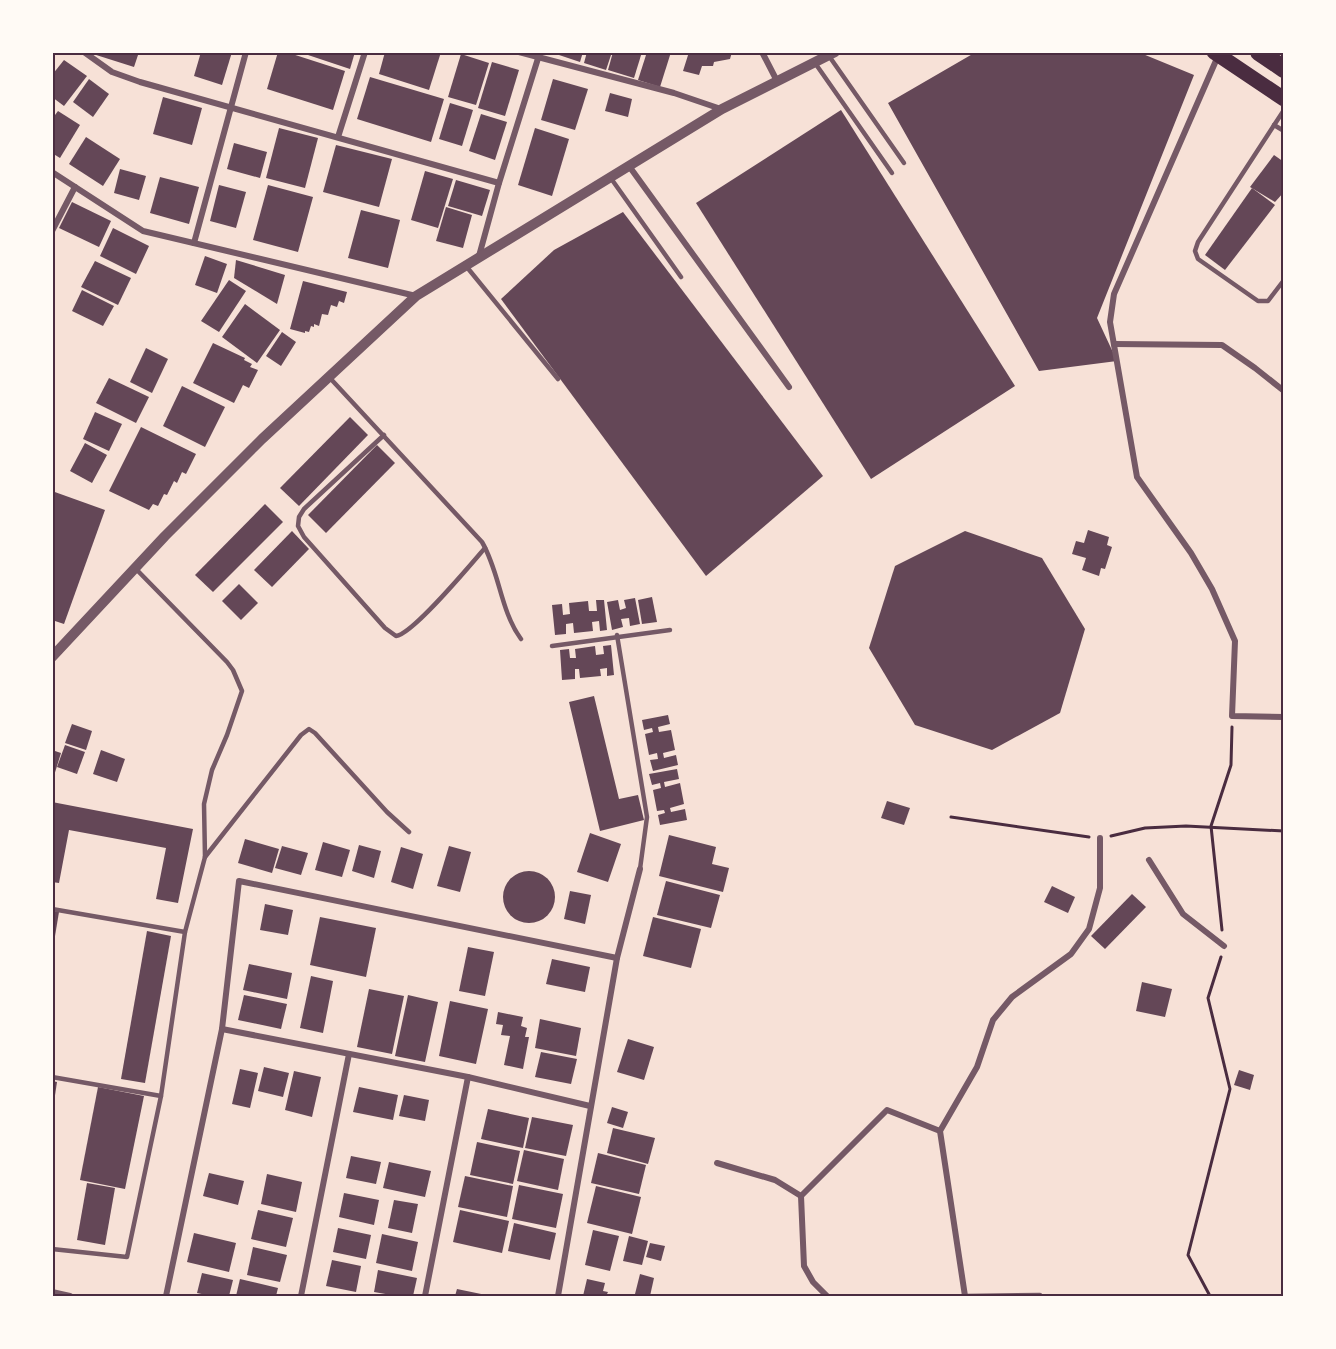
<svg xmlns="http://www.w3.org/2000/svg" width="1336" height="1349" font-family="Barlow,sans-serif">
	<rect width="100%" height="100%" fill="#f7e1d7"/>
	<g fill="#644757">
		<polygon points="93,52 139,52 134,67 93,54"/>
		<polygon points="201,52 232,52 222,85 194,76"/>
		<polygon points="278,52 286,52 345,71 333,110 267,89"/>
		<polygon points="299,52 355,52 350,69"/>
		<polygon points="385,52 441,52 429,90 379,74"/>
		<polygon points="550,52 583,52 580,62"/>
		<polygon points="587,52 612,52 606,70 584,63"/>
		<polygon points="613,52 642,52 634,78 608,70"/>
		<polygon points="647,52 671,52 660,87 638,80"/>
		<polygon points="689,52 732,52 730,59 714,62 713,66 702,66 699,75 683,71"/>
		<polygon points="976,52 1138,52 1194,75 1097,318 1117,361 1039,371 888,103"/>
		<polygon points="461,54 489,63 476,105 448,97"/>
		<polygon points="64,60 87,76 64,106 52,97 52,75"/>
		<polygon points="492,62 519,70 505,116 478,108"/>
		<polygon points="370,77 444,99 431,142 357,119"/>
		<polygon points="89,79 109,94 93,117 73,102"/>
		<polygon points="553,79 588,89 575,130 541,120"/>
		<polygon points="610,93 632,99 628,117 605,111"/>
		<polygon points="163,97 202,108 192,145 153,134"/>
		<polygon points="450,103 473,110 462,146 439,139"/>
		<polygon points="841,110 1015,386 871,479 696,203"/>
		<polygon points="58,111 80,125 60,158 52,153 52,119"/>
		<polygon points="481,114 507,122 495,160 469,151"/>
		<polygon points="279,128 318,138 305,188 266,178"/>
		<polygon points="535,128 569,139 552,196 518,185"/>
		<polygon points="86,137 120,159 103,186 69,164"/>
		<polygon points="234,143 267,152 260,178 227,169"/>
		<polygon points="336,145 392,159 379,207 323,192"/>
		<polygon points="1274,155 1284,162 1284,192 1275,202 1250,187"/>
		<polygon points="120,169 146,176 139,200 114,193"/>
		<polygon points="425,171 453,179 438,228 411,220"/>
		<polygon points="160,177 199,187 189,224 150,213"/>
		<polygon points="456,180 490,190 482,216 448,206"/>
		<polygon points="219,185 246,192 236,228 210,221"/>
		<polygon points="268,185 313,197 298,252 253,240"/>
		<polygon points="1252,188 1275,205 1225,270 1205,255"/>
		<polygon points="72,202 111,221 99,247 59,228"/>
		<polygon points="446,207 472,215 463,248 436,241"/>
		<polygon points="361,210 400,220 388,268 348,258"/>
		<polygon points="623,212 823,476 706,576 501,299 554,250"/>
		<polygon points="113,228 149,246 136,274 100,256"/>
		<polygon points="205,256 227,264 217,293 195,285"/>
		<polygon points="236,260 285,275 277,304 234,278"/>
		<polygon points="95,261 131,278 118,305 81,287"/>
		<polygon points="229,280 246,291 219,332 201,321"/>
		<polygon points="303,281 347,292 344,303 339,301 337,307 331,305 328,315 322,314 319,326 314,324 314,327 311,326 309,332 305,331 305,333 290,329"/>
		<polygon points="82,290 114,306 103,326 72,311"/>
		<polygon points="245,304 280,330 257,363 222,337"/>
		<polygon points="282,332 296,342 281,366 266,356"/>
		<polygon points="213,343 245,358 244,360 252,364 250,367 258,370 249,388 243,385 234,403 193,383"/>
		<polygon points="146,348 168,359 152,393 130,382"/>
		<polygon points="109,378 149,397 136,423 96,403"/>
		<polygon points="182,386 225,407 205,447 163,426"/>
		<polygon points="95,412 122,424 109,451 83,439"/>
		<polygon points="350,417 368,435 299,506 280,488"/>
		<polygon points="141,427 196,454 186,474 182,472 177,483 174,481 167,495 164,494 158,506 153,504 149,510 109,491"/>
		<polygon points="85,443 107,455 92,483 70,471"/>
		<polygon points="377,445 395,463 326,533 308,515"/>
		<polygon points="52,491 105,510 64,624 52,620"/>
		<polygon points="265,504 283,522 213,592 195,575"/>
		<polygon points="1088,530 1109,537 1107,545 1112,547 1105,569 1101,568 1099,576 1082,570 1086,558 1072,554 1076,541 1084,543"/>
		<polygon points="292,531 309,549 272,587 254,570"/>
		<polygon points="965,531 1042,558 1085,629 1060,713 992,750 915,725 869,648 895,566"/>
		<polygon points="239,584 258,603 241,620 222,601"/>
		<polygon points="652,597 657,622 642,624 638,600"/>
		<polygon points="635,598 640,624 630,626 629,618 621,619 623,627 612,630 607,602 618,600 620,610 626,608 624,600"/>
		<polygon points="596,600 604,600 607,630 600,631 599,621 592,622 593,631 574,633 573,623 566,624 566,634 555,635 552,605 562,604 563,615 570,614 569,603 588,601 589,611 597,611"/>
		<polygon points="611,645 614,675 607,676 607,668 600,669 601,676 580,678 579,669 575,669 575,679 562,680 560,650 569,649 570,658 576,658 575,649 595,646 596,655 604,654 603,646"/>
		<polygon points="594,696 619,799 638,795 644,820 600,831 569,702"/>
		<polygon points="668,715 670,724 658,727 659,732 671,730 675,750 663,753 664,758 676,755 678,765 653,771 650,760 658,759 657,753 649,755 645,734 653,732 652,728 644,730 642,720"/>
		<polygon points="72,724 92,731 86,750 65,743"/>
		<polygon points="65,745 85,752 77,774 57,767"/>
		<polygon points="52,750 61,753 53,779 52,778"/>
		<polygon points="101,750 125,759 117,782 93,774"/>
		<polygon points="677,769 679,779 664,782 665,787 680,783 684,804 670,808 671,812 685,809 687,820 660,825 658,815 665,813 664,810 657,811 653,790 661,788 660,783 652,785 649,774"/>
		<polygon points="887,801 910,808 904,825 881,818"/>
		<polygon points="52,802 193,829 178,903 156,899 166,848 69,830 59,883 52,882"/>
		<polygon points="590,833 621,844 608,882 577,872"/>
		<polygon points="669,835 716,847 712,864 729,868 723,892 659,876"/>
		<polygon points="245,839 279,849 272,873 238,863"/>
		<polygon points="323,842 350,850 342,877 315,870"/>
		<polygon points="359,845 381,851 374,878 352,871"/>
		<polygon points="282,846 308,853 301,875 275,868"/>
		<polygon points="449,846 471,852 460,892 437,886"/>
		<polygon points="401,847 423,854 413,889 391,882"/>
		<circle cx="529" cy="897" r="26"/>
		<polygon points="666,881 720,895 711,928 657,915"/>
		<polygon points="1052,886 1075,897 1068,913 1044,902"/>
		<polygon points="570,891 591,895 585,924 564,919"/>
		<polygon points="1132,894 1146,907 1105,949 1091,936"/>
		<polygon points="265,904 293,910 288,935 260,930"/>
		<polygon points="52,911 59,912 54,942 52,942"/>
		<polygon points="320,917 376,928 366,977 310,965"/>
		<polygon points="653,917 701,929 691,968 643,956"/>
		<polygon points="147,931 171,936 145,1083 121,1079"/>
		<polygon points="468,947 494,952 485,996 459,991"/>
		<polygon points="552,959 590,967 585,992 546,984"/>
		<polygon points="249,964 292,973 287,999 243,990"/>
		<polygon points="311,976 333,981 323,1033 300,1028"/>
		<polygon points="1142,982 1172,989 1165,1017 1136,1011"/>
		<polygon points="369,989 404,996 392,1054 357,1047"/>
		<polygon points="244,995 287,1004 281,1029 238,1020"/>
		<polygon points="408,995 438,1002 425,1062 395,1056"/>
		<polygon points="450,1001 488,1009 476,1064 439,1056"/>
		<polygon points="498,1012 523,1017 521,1026 527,1028 525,1037 529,1037 523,1069 504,1065 510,1036 501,1035 503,1025 496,1024"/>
		<polygon points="540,1019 581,1028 576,1056 535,1048"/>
		<polygon points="628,1039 654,1047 644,1080 617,1072"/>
		<polygon points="541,1052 577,1059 571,1084 535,1077"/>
		<polygon points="264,1067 289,1073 283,1097 258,1091"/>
		<polygon points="240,1069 258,1073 250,1108 232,1104"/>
		<polygon points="1239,1070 1254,1075 1250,1090 1234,1085"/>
		<polygon points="294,1071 321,1077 312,1117 285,1110"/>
		<polygon points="52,1081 57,1082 54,1102 52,1102"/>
		<polygon points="98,1087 144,1096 125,1189 80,1180"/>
		<polygon points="359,1087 398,1095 393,1120 353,1112"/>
		<polygon points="404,1095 429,1100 425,1121 399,1116"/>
		<polygon points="612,1107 628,1112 623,1128 607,1123"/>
		<polygon points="488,1109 529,1118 523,1148 481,1139"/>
		<polygon points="532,1117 573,1125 566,1156 525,1148"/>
		<polygon points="613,1128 655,1138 648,1164 607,1153"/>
		<polygon points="477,1142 520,1151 513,1184 470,1175"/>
		<polygon points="524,1150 564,1159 558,1190 517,1181"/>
		<polygon points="598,1153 646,1165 639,1194 591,1183"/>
		<polygon points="351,1156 381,1162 376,1184 346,1178"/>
		<polygon points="389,1162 431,1171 425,1197 383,1188"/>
		<polygon points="209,1173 244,1181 238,1205 203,1196"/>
		<polygon points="267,1174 302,1182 296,1212 261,1204"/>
		<polygon points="465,1176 513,1186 507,1217 458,1207"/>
		<polygon points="87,1183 115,1188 105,1245 77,1240"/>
		<polygon points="519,1185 563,1194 556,1228 512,1219"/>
		<polygon points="596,1186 641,1197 632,1234 587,1223"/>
		<polygon points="344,1193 379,1200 374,1225 339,1217"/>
		<polygon points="394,1200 418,1204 412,1233 388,1228"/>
		<polygon points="258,1210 293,1218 286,1247 251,1239"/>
		<polygon points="460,1210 509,1221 502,1253 453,1242"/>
		<polygon points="514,1223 556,1233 550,1260 508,1251"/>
		<polygon points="338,1228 371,1235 366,1259 333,1252"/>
		<polygon points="593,1230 619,1236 610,1271 585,1265"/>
		<polygon points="194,1233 236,1243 229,1272 187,1262"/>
		<polygon points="382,1234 418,1242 412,1271 376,1263"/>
		<polygon points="629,1236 648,1241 642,1265 623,1261"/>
		<polygon points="650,1243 665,1246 661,1261 646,1257"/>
		<polygon points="253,1247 287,1255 280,1282 247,1275"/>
		<polygon points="332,1260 361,1266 356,1292 326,1286"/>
		<polygon points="378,1270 417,1278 413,1296 397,1296 374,1292"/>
		<polygon points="202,1273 233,1280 229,1296 211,1296 197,1293"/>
		<polygon points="640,1274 654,1278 650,1296 635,1294"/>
		<polygon points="240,1279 278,1288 276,1296 236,1296"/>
		<polygon points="587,1279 605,1283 603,1291 608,1292 606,1296 583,1296"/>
		<polygon points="457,1289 486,1295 486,1296 455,1296"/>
	</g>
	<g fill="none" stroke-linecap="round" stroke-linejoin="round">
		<g stroke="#4a2c40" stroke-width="3">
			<polyline points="951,817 1089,837"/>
			<polyline points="1111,836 1145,828 1186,826 1284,831"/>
			<polyline points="1222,930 1211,826 1231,765 1232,727"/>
			<polyline points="1210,1296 1188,1255 1230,1089 1208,998 1221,957"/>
		</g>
		<g stroke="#755966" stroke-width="4.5">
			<polyline points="829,56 904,163"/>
			<polyline points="815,63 892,173"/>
			<polyline points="1284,110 1198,242 1195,251 1198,259 1258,301 1268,301 1284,280"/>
			<polyline points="1274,125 1284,131"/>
			<polyline points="610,177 681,277"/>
			<polyline points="466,266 558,379"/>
			<path d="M329 377 482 542C500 573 500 610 521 639"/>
			<path d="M384 435 304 509 299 517 298 526 304 537 385 628 396 636C413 634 471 564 485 548"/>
			<polyline points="617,635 647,817 640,869"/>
			<polyline points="552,646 670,630"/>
			<polyline points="205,857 301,735 309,729 315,733 387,812 409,832"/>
			<polyline points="52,909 185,932"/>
			<polyline points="52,1077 161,1096"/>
			<polyline points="52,1249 127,1257 161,1096 185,932 205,857 204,804 212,770 227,735 242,691 233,670 227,662 135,568"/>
			<polyline points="966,1296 1040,1295"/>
		</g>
		<g stroke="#755966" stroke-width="6">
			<polyline points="84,52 112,72 140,82 499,183"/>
			<polyline points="519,52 674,93 721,109"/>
			<polyline points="762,52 777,81"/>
			<polyline points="1218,56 1114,294 1110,322 1137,477 1191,553 1212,589 1235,641 1232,716 1284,717"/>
			<polyline points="338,137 365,52"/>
			<polyline points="629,166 789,387"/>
			<polyline points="52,172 143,231 416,296"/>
			<polyline points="52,231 75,187"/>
			<polyline points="194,243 246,52"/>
			<polyline points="479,256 499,183 540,52"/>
			<polyline points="1114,344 1222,345 1255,368 1284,391"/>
			<polyline points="1149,860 1183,914 1224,946"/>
			<polyline points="222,1029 468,1077 590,1106"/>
			<polyline points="717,1163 775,1180 801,1196 804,1266 813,1282 827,1296"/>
			<polyline points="801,1196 887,1110 940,1131"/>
			<polyline points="52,1292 70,1296"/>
			<polyline points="166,1296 222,1029 239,881 617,958"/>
			<polyline points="301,1296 349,1054"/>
			<polyline points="425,1296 468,1077"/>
			<polyline points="558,1296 617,958 640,869"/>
			<polyline points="965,1296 940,1131 977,1067 993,1020 1012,997 1071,954 1089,929 1100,888 1100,838"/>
		</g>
		<polyline stroke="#755966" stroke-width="10" points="52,657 165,536 262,439 416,296 722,109 835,52"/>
		<polyline stroke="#4a2c40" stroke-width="15" points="1214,52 1284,99"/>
		<polyline stroke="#4a2c40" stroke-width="18" points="1259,52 1284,69"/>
	</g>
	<rect width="1336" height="1349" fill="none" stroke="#fffaf5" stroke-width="108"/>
	<rect x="54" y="54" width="1228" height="1241" fill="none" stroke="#4a2c40" stroke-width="2"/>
</svg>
